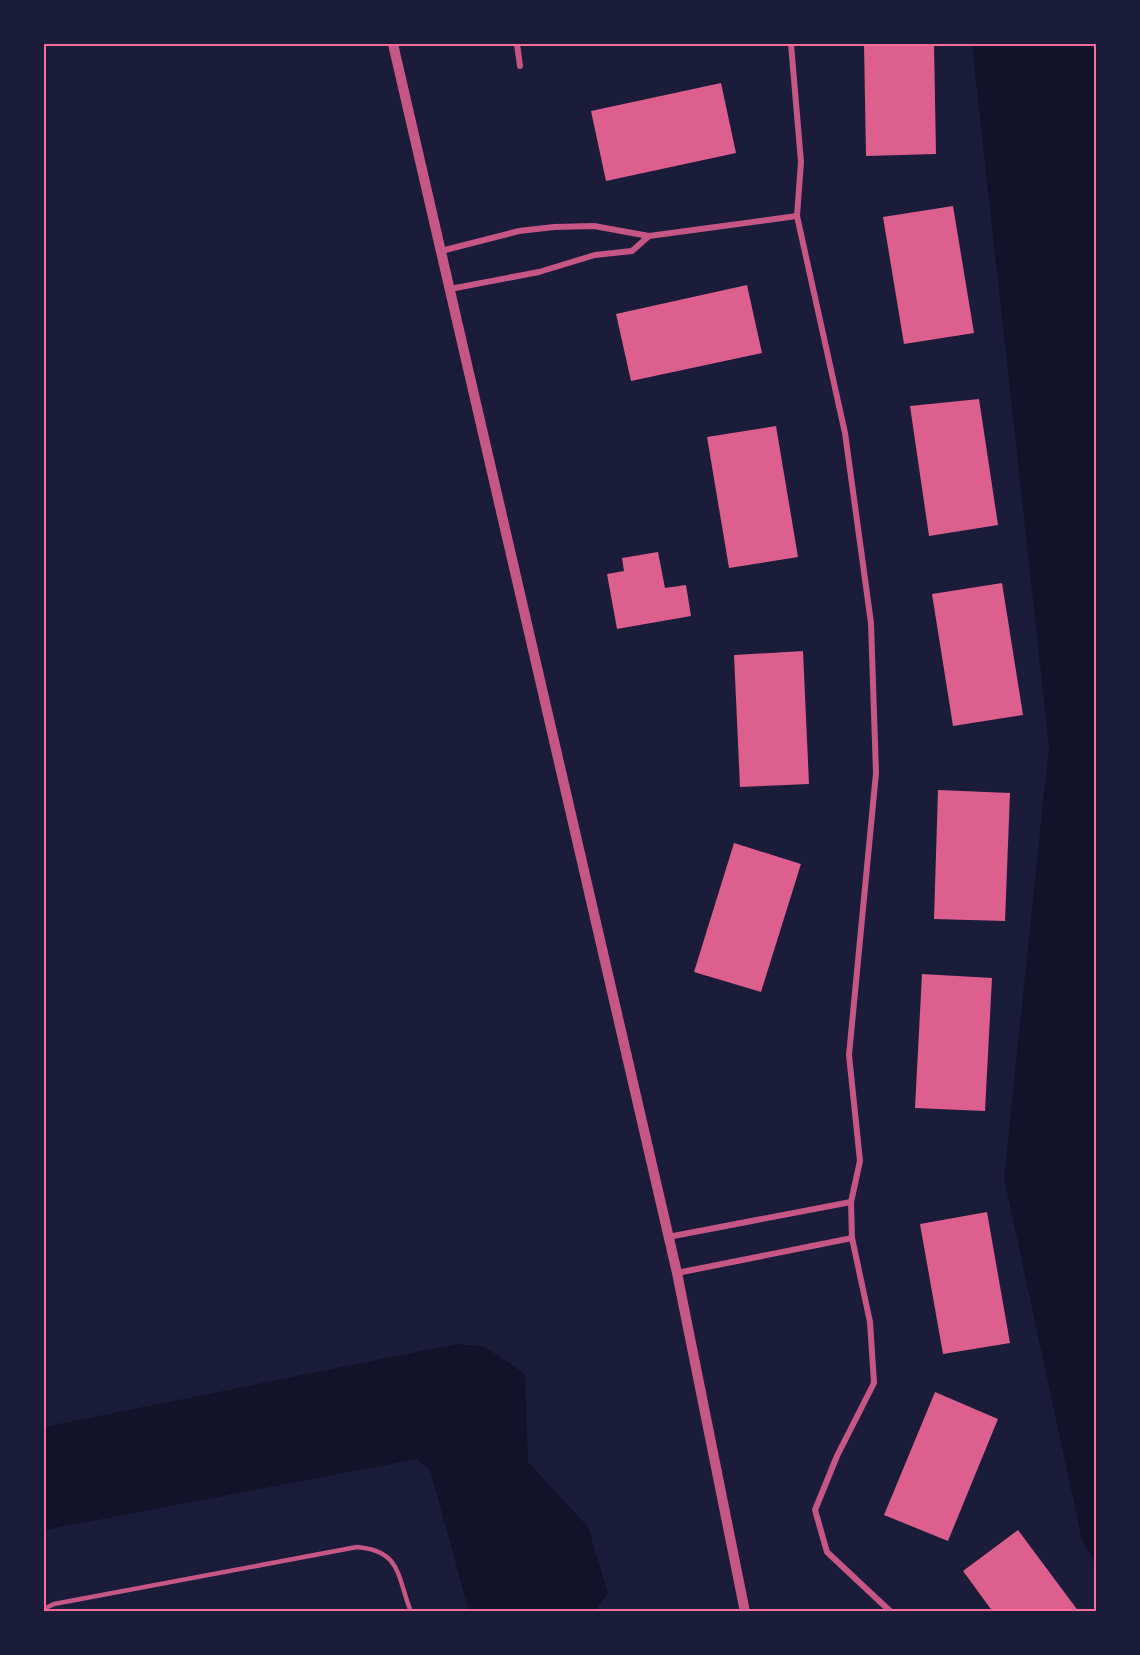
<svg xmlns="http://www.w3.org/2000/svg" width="1140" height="1655" font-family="Commissioner,sans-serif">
	<rect width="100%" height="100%" fill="#1b1b3a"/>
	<g fill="#12122b">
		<polygon points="972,44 1096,44 1096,1564 1082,1540 1004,1178 1049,746"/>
		<polygon points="457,1344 485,1347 525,1374 528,1462 588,1527 608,1593 595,1611 469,1611 430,1470 417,1459 44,1530 44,1427"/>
	</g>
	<g fill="#dd5f8e">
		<polygon points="864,44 934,44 936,154 866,156"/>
		<polygon points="721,83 736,153 606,181 591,111"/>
		<polygon points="953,206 974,333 904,344 883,217"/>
		<polygon points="747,285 762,353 631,381 616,314"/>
		<polygon points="979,399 998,525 929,536 910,406"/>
		<polygon points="776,426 798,557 729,568 707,437"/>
		<polygon points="658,552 665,588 686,585 691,616 617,629 607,574 624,571 622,558"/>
		<polygon points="1002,583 1023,715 953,726 932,594"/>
		<polygon points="803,651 809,784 740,787 734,655"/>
		<polygon points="938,790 1010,793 1005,921 934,919"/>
		<polygon points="734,843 801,864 761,992 694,972"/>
		<polygon points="922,974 992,978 985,1111 915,1108"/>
		<polygon points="987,1212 1010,1343 943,1354 920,1224"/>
		<polygon points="935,1392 998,1419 948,1541 884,1515"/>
		<polygon points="1018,1530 1079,1612 993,1612 963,1571"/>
	</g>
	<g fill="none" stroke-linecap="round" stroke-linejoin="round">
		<path stroke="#c65784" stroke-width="4.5" d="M44 1609 54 1604 357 1547C402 1551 397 1577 411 1612"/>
		<g stroke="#c65784" stroke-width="6">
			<polyline points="517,44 520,66"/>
			<polyline points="791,44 801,162 797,216 845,433 871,623 876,773 849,1055 860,1161 851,1202 852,1238 870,1322 874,1383 837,1456 815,1510 827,1552 891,1612"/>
			<polyline points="441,251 519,231 554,227 594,226 649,236 797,216"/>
			<polyline points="450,289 539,272 595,255 632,251 649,236"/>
			<polyline points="668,1237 851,1202"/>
			<polyline points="677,1273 852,1238"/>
		</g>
		<polyline stroke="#c65784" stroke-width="10" points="393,44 677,1273 745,1612"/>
	</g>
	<rect width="1140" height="1655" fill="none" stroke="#1b1b3a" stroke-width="90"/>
	<rect x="45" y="45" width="1050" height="1565" fill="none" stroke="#ff6b9d" stroke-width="2"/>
</svg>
